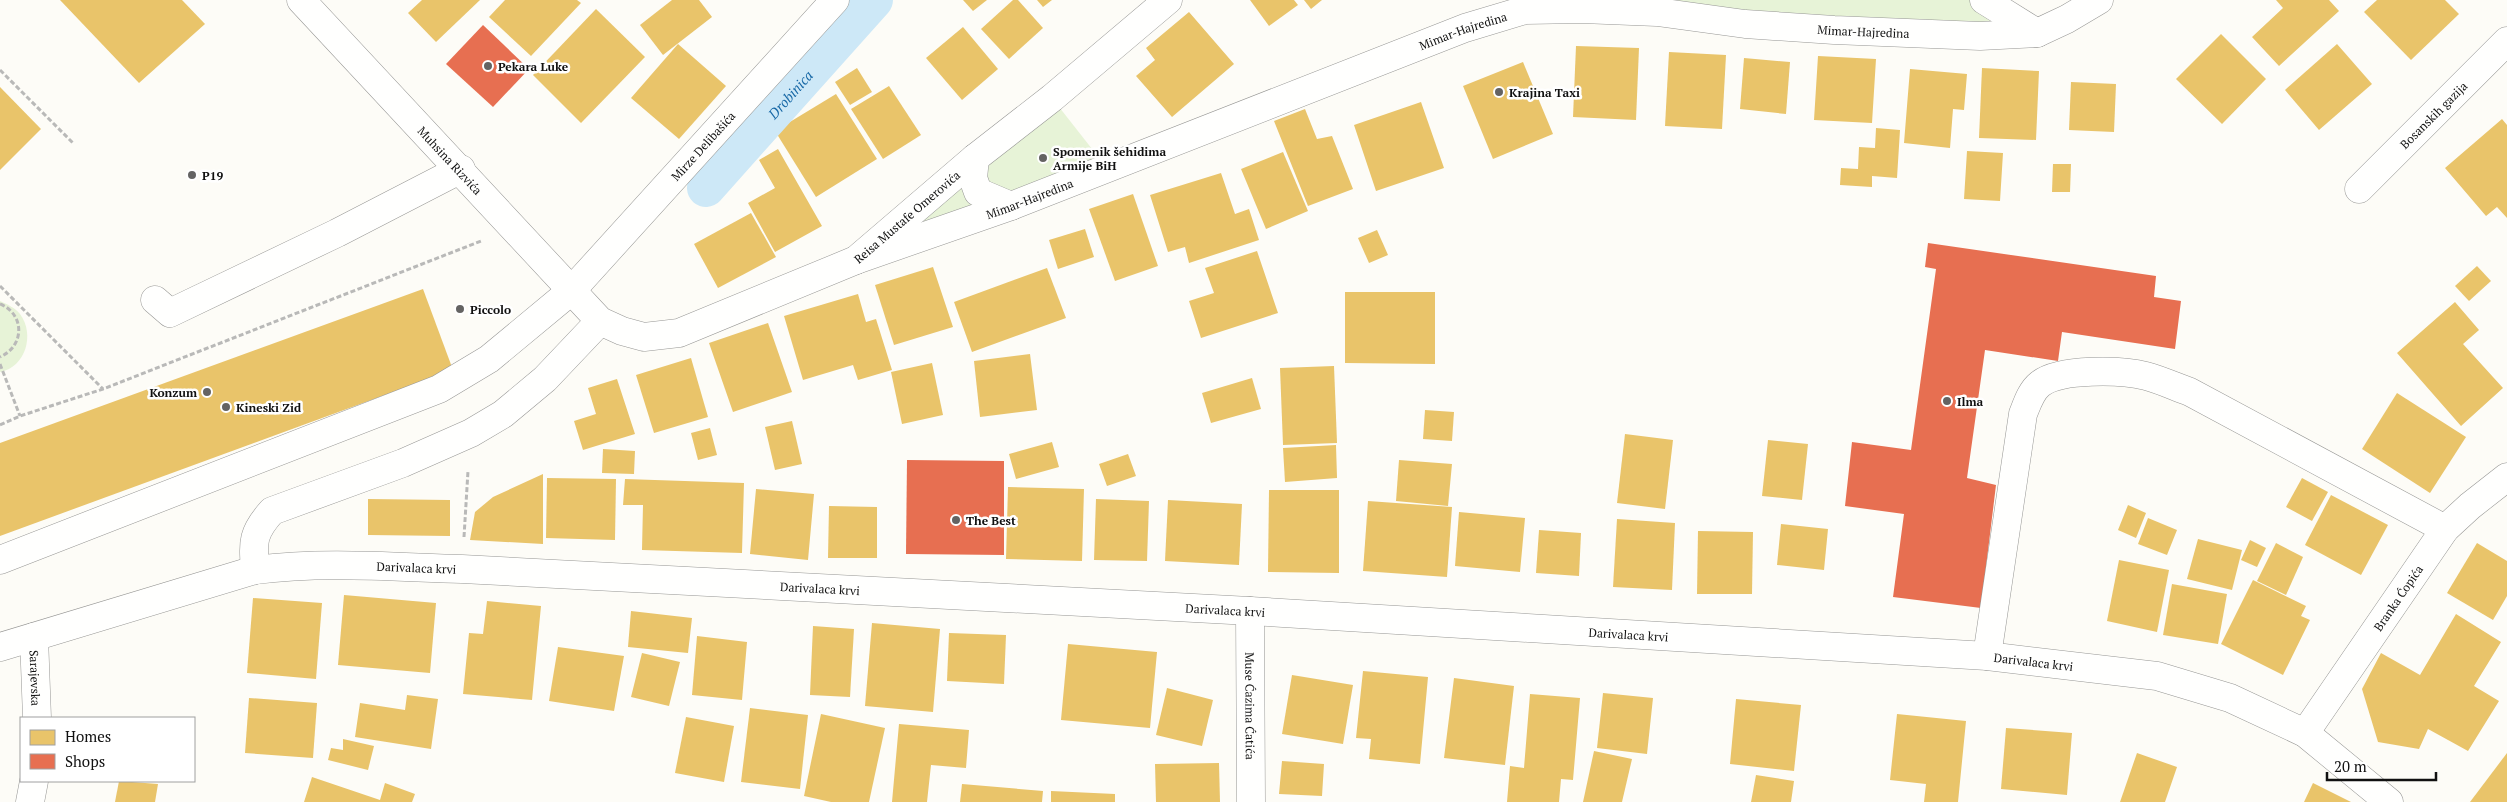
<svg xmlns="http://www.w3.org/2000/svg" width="2507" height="802" font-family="'PT Serif',serif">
	<rect width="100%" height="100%" fill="#fdfcf7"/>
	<g fill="#e7f3d7">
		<polygon points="1674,0 1984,0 2037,33 1657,12"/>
		<polygon points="1052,98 1107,168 856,260"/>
		<path d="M0 301C7 304 15 308 20 314 35 334 26 367 0 372Z"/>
	</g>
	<g fill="#e9c46a">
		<polygon points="60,0 182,0 205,24 139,83"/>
		<polygon points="422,0 480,0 436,42 408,13"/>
		<polygon points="505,0 577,0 581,3 531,56 489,17"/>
		<polygon points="672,0 699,0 712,17 663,55 640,25"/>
		<polygon points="963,0 987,0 973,11"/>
		<polygon points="1013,0 1018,0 1043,28 1009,59 981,29"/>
		<polygon points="1037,0 1052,0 1043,7"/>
		<polygon points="1250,0 1294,0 1298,5 1269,26"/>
		<polygon points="1304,0 1322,0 1311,9"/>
		<polygon points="2276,0 2329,0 2339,11 2279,66 2252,37 2283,8"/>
		<polygon points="2377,0 2445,0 2459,14 2411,60 2364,12"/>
		<polygon points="596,9 645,57 581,123 533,75"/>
		<polygon points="1189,12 1234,64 1172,117 1136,76 1155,60 1146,48"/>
		<polygon points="963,27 998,69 962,100 926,58"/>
		<polygon points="2221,34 2266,79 2222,124 2176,79"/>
		<polygon points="678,44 726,86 679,139 631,98"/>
		<polygon points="2337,44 2372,84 2319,130 2285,90"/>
		<polygon points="1576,46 1639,48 1636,120 1573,117"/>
		<polygon points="1669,52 1726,55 1722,129 1665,126"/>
		<polygon points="1818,56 1876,59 1872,123 1814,120"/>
		<polygon points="1744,58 1790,62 1786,114 1740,109"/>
		<polygon points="1523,62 1553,134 1493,159 1463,86"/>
		<polygon points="857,68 872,92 850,105 835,82"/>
		<polygon points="1982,68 2039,71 2036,140 1979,138"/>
		<polygon points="1910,69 1967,74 1964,110 1953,109 1950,148 1904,143"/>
		<polygon points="2071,82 2116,84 2114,132 2069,130"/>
		<polygon points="889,86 921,135 883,159 851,109"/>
		<polygon points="0,87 41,129 0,170"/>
		<polygon points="836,94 877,159 816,197 775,131"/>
		<polygon points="1421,102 1444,168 1376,191 1354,125"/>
		<polygon points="1305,109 1317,139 1332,136 1353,189 1308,206 1274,121"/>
		<polygon points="2502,119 2507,125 2507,218 2497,207 2486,216 2445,168"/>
		<polygon points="1876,128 1900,130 1897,178 1872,176 1872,187 1840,185 1841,168 1858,169 1859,147 1875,148"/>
		<polygon points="778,149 822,226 775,252 748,203 775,188 759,160"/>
		<polygon points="1967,151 2003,153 2000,201 1964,199"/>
		<polygon points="1283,152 1308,211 1266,229 1241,169"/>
		<polygon points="2053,164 2071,164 2070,192 2052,192"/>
		<polygon points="1221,173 1235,214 1249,209 1259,240 1189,263 1185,247 1168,252 1150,195"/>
		<polygon points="1133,194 1158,266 1115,281 1089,209"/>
		<polygon points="751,213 776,257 718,288 694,244"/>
		<polygon points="1085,229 1094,257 1058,269 1049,240"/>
		<polygon points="1377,230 1388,255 1369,263 1358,238"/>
		<polygon points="1257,251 1278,313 1201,338 1189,301 1214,293 1205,268"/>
		<polygon points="2477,266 2491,281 2469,301 2455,286"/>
		<polygon points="933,267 953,327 894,345 875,285"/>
		<polygon points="1047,268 1066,318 972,352 954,302"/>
		<polygon points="423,289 453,370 0,536 0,443"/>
		<polygon points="1345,292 1435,292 1435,364 1345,363"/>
		<polygon points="858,294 866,322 876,319 892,370 858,380 853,365 803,380 784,316"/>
		<polygon points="2455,302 2479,330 2463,344 2503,388 2461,426 2397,353"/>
		<polygon points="768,323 792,392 733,412 709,343"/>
		<polygon points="1030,354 1037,410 980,417 974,361"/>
		<polygon points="691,358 708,417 654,433 636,375"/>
		<polygon points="932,363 943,415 902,424 891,372"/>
		<polygon points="1334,366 1337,443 1283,445 1280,368"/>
		<polygon points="1252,378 1261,409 1211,423 1202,393"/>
		<polygon points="617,379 635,434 583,450 574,421 596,414 588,388"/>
		<polygon points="2397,393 2466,437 2430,493 2362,449"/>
		<polygon points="1425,410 1454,412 1452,441 1423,439"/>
		<polygon points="792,421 802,464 775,470 765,427"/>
		<polygon points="710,428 717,455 698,460 691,433"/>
		<polygon points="1625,434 1673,440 1665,509 1617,503"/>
		<polygon points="1768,440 1808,444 1802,500 1762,496"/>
		<polygon points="1052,442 1059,467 1016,479 1009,454"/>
		<polygon points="1336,445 1337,478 1285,482 1283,448"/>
		<polygon points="603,449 635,451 634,474 602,473"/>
		<polygon points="1128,454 1136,476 1107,486 1099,464"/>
		<polygon points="1399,460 1452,464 1448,506 1396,501"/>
		<polygon points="543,474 543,544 470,540 475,512 493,497"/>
		<polygon points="547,478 616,479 615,540 546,538"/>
		<polygon points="2302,478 2328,492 2312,521 2286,507"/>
		<polygon points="625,479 744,483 742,553 642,550 643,505 623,505"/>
		<polygon points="1008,487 1084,489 1082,561 1006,559"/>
		<polygon points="756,489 814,494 808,560 750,554"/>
		<polygon points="1269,490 1339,490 1339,573 1268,572"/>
		<polygon points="2331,495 2388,525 2361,575 2305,545"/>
		<polygon points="368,499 450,500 450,536 368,535"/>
		<polygon points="1096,499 1149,501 1147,561 1094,560"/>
		<polygon points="1168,500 1242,504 1239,565 1165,561"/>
		<polygon points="1368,501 1452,507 1447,577 1363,571"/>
		<polygon points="2128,505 2146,513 2136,538 2118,530"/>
		<polygon points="829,506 877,507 877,558 828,558"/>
		<polygon points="1459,512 1525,518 1520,572 1455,566"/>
		<polygon points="2148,518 2177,530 2167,555 2138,544"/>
		<polygon points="1617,519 1675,523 1672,590 1613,587"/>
		<polygon points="1781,524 1828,529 1824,570 1777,565"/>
		<polygon points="1539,530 1581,533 1579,576 1536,573"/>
		<polygon points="1698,531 1753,532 1752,594 1697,594"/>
		<polygon points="2198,539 2242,550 2232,590 2187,579"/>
		<polygon points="2250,540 2266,548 2257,567 2241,560"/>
		<polygon points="2276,543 2303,557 2286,595 2257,581"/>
		<polygon points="2477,543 2507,561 2507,596 2493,620 2447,593"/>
		<polygon points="2119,560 2169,570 2157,632 2107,621"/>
		<polygon points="2253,580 2306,606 2301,616 2310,620 2283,675 2221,644"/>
		<polygon points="2172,584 2227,594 2218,644 2163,635"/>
		<polygon points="344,595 436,603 430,673 338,665"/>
		<polygon points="253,598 322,603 316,679 247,673"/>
		<polygon points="487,601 541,606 532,700 463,694 469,633 483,634"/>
		<polygon points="631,611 692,618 688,653 628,647"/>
		<polygon points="2456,614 2501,642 2474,686 2499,701 2468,751 2428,729 2419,749 2378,742 2362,689 2381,653 2420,675"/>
		<polygon points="872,623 940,629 933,712 865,706"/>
		<polygon points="813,626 854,629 850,697 810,695"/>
		<polygon points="949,633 1006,635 1004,684 947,681"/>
		<polygon points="697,636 747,642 742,700 692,695"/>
		<polygon points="1068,644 1157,652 1150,728 1061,720"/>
		<polygon points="558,647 624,656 614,711 549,701"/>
		<polygon points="642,653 680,662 669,706 631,697"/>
		<polygon points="1363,671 1428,677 1420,764 1369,759 1371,739 1356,738"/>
		<polygon points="1292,675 1353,685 1343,744 1282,734"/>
		<polygon points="1454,678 1514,686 1505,765 1444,758"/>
		<polygon points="1167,688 1213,700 1202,746 1156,735"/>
		<polygon points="1603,693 1653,698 1647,754 1597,748"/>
		<polygon points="1530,694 1580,698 1573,780 1561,779 1559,802 1507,802 1510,766 1524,768"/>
		<polygon points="407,695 438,699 431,749 355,737 360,703 405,710"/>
		<polygon points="249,698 317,703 313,758 245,753"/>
		<polygon points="1736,699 1801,705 1794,771 1730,764"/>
		<polygon points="750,708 808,715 800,789 741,782"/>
		<polygon points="821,714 885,728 869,802 831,802 804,796"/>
		<polygon points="1897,714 1966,721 1958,802 1924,802 1926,784 1890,780"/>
		<polygon points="686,717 734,726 724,782 675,773"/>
		<polygon points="899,724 969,730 966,768 931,765 927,802 892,802"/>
		<polygon points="2006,728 2072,733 2067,795 2001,789"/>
		<polygon points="343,739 374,746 368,770 328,760 331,748 343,750"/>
		<polygon points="1594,751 1632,759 1622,802 1583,802"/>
		<polygon points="2137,753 2177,767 2165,802 2120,802"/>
		<polygon points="2507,753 2507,802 2470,802"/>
		<polygon points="1282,761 1324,764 1322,796 1279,794"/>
		<polygon points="1219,763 1220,802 1156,802 1155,764"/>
		<polygon points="1756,775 1794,781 1791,802 1751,802"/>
		<polygon points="312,777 380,800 385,783 415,794 412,802 304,802"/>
		<polygon points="119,781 158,784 155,802 115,802"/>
		<polygon points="2313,783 2351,802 2304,802"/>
		<polygon points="962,784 1043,791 1042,802 960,802"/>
		<polygon points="1051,791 1115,794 1115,802 1051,802"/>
	</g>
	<g fill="#e76f51">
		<polygon points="483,25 529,69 493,107 446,64"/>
		<polygon points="1928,243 2156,276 2154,297 2181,301 2175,349 2062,332 2058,361 1985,350 1967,478 1996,485 1981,608 1893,597 1904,514 1845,506 1852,442 1911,450 1936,269 1925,267"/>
		<polygon points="907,460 1004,461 1004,555 906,554"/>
	</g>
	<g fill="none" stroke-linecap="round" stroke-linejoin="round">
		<path stroke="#cde8f7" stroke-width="38" id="s1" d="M706 188 874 0"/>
		<g stroke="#979795" stroke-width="29">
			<g id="minor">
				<path id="s2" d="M301 0 600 321 622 331 644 337 679 333 856 260 975 158 1052 98 1168 0"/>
				<polyline points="1984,0 2037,33"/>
				<polyline points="975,158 973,178 978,192 1011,206"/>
				<path id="s3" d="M2359 189 2507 41"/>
				<path id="s4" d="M856 260 1011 206 1465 28 1525 10 1582 9 1657 12 1745 24 1834 30 1980 36 2037 33 2067 19 2099 0"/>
				<polyline points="155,300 170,313 337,233 461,169"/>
				<path id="s5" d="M0 560 439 389 489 359 571 291 835 0"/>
				<path d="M255 570C253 542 252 533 272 511L403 463 471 433 503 414 545 379 600 321"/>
				<path id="s6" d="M1250 611 1251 802"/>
				<path id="s7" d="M34 637 37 718"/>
				<path id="s8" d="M0 647 255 570C323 561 393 567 462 569L1250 611 1987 656 2157 676 2230 698 2305 733 2389 802"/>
				<path d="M1987 656 2023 414C2027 404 2031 391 2040 384 2060 368 2122 370 2146 376 2161 380 2176 387 2190 392L2445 529"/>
				<path id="s9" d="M2305 733 2445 529 2470 506 2507 477"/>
				<polyline points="30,802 34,781"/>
			</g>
		</g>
		<g stroke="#b9b9b8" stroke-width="3" stroke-dasharray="5 2.5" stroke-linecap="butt">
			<polyline points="0,70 73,143"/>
			<polyline points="0,286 103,389"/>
			<path d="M0 304C25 314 25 346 0 357"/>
			<polyline points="0,364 20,416"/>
			<polyline points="0,425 20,416 103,389 481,241"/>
			<polyline points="464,537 468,471"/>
		</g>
		<use href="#minor" stroke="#fffffe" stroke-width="28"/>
	</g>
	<g fill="#646362" stroke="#fff" stroke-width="2">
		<circle cx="488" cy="66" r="5"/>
		<circle cx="1499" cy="92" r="5"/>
		<circle cx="1043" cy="158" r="5"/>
		<circle cx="192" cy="175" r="5"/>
		<circle cx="460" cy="309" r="5"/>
		<circle cx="207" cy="392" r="5"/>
		<circle cx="1947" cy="401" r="5"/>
		<circle cx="226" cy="407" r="5"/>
		<circle cx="956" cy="520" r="5"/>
	</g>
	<g text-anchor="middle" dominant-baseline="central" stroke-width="5" stroke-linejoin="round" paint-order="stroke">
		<g font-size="12" fill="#111" stroke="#fff">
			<text stroke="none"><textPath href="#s4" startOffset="649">Mimar-Hajredina</textPath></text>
			<text stroke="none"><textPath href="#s4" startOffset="1054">Mimar-Hajredina</textPath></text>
			<text stroke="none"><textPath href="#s3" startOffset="105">Bosanskih gazija</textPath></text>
			<text stroke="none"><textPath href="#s5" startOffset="832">Mirze Delibašića</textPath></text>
			<text stroke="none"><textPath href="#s2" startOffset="219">Muhsina Rizvića</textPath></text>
			<text stroke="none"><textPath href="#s4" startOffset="184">Mimar-Hajredina</textPath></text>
			<text stroke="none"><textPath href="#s2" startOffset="779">Reisa Mustafe Omerovića</textPath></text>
			<text stroke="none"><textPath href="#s8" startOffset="428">Darivalaca krvi</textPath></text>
			<text stroke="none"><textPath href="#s8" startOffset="832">Darivalaca krvi</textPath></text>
			<text stroke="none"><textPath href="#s9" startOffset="164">Branka Ćopića</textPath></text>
			<text stroke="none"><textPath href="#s8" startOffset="1238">Darivalaca krvi</textPath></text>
			<text stroke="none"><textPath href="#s8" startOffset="1642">Darivalaca krvi</textPath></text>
			<text stroke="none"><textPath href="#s8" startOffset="2048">Darivalaca krvi</textPath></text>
			<text stroke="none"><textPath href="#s7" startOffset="41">Sarajevska</textPath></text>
			<text stroke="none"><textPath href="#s6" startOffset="95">Muse Ćazima Ćatića</textPath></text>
		</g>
		<g font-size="12" font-weight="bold" fill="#111" stroke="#fff" text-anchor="start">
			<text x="498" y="66">Pekara Luke</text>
			<text x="1509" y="92">Krajina Taxi</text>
			<text x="1053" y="151">Spomenik šehidima<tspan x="1053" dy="14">Armije BiH</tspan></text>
			<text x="202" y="175">P19</text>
			<text x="470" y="309">Piccolo</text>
			<text x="197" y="392" text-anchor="end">Konzum</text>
			<text x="1957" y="401">Ilma</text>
			<text x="236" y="407">Kineski Zid</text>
			<text x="966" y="520">The Best</text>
		</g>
		<g font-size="14" font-style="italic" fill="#1768a6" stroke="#fff">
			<text stroke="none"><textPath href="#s1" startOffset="126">Drobinica</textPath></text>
		</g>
	</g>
	<rect x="20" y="717" width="175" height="65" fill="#ffffff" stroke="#a0a0a0"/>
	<rect x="30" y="730" width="25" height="15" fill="#e9c46a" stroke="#a0a0a0"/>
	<text x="65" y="742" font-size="15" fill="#111111">Homes</text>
	<rect x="30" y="754" width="25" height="15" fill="#e76f51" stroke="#a0a0a0"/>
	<text x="65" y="767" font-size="15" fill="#111111">Shops</text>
	<path d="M2327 772v8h109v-8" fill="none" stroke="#111111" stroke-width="2.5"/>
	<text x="2334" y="772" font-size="15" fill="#111111" stroke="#ffffff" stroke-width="4" paint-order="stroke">20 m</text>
</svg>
